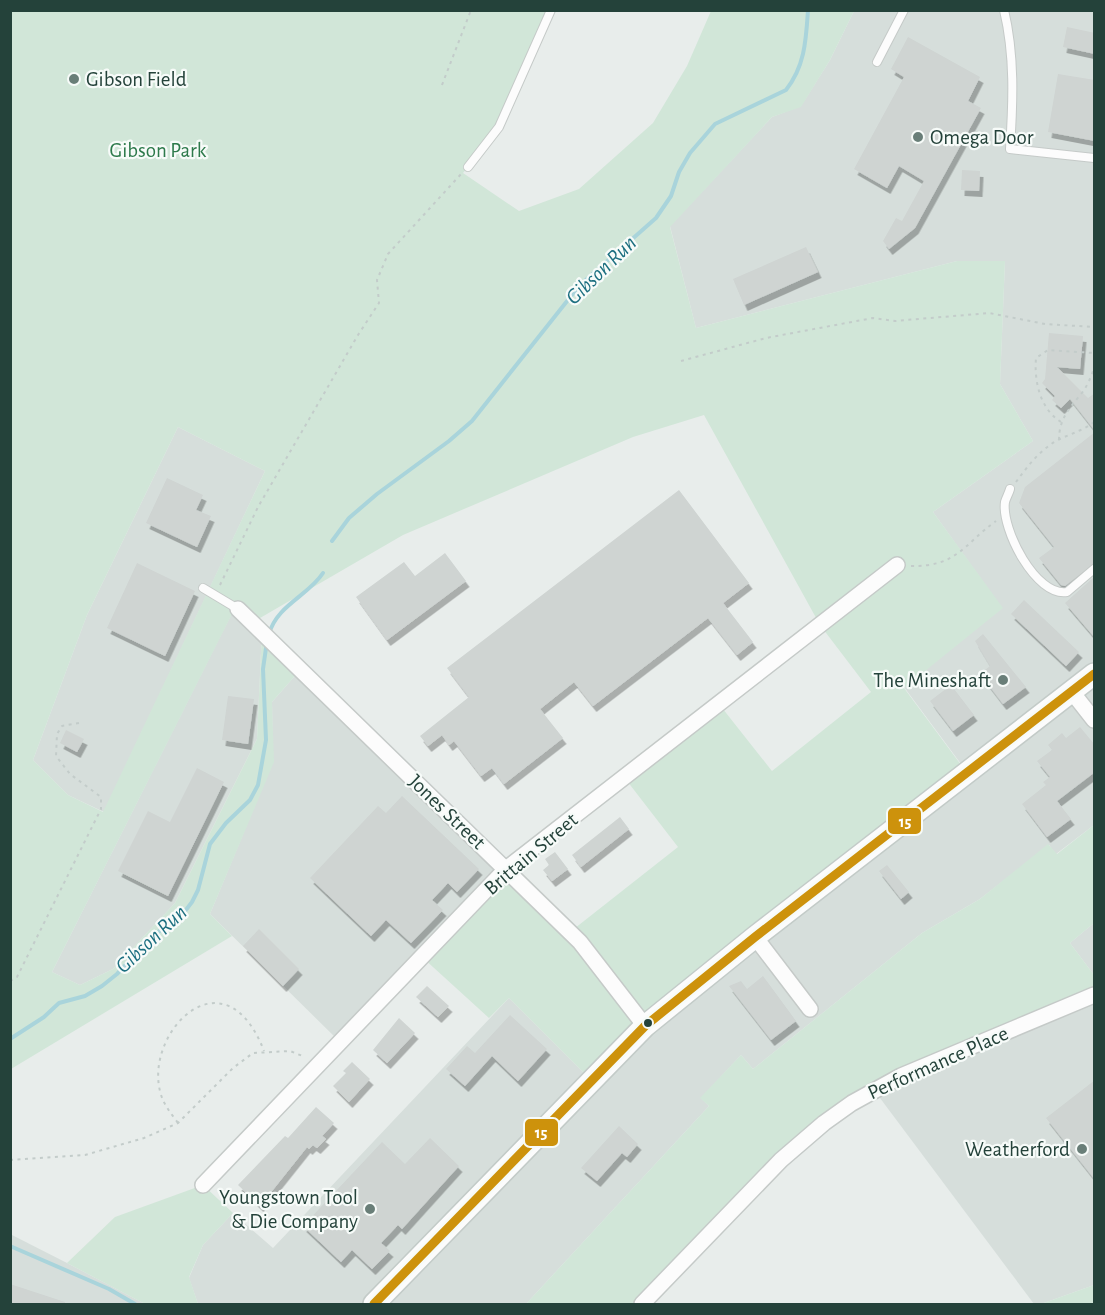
<svg xmlns="http://www.w3.org/2000/svg" width="1105" height="1315" font-family="'Alegreya Sans',sans-serif">
	<defs>
		<filter id="shadow"><feDropShadow dx="3.5" dy="6" stdDeviation="0" flood-color="#0004"/></filter>
	</defs>
	<rect width="100%" height="100%" fill="#e8edeb"/>
	<g fill="#d6dedb">
		<polygon points="854,11 1094,11 1094,825 1056,854 1049,845 980,899 922,933 753,1069 741,1055 701,1098 709,1106 526,1304 198,1304 189,1278 203,1245 233,1213 273,1248 509,998 591,1080 967,772 904,687 1002,608 933,512 1033,441 1000,384 1005,261 957,261 696,328 670,226 772,117 801,106 830,60"/>
		<polygon points="178,427 265,471 104,812 68,795 33,760 87,615"/>
		<polygon points="235,607 262,631 257,739 175,903 113,969 80,985 52,972"/>
		<polygon points="301,669 506,869 340,1042 210,914 273,762 272,702"/>
		<polygon points="1094,923 1094,975 1070,943"/>
		<polygon points="1094,995 1094,1285 1041,1304 1034,1304 874,1090"/>
		<polygon points="10,1234 67,1263 145,1304 11,1304"/>
	</g>
	<g fill="#d1e6d8" fill-rule="evenodd">
		<path d="M11 11H551L499 127 463 173 519 211 579 189 653 123 687 66 711 11H854L830 60 801 107 772 117 670 227 696 328 957 261H1005L1000 384 1033 441 933 512 1003 608 904 688 967 773 592 1081 509 998 489 1018 422 957 506 869 570 932 678 847 624 777 719 704 772 771 871 692 820 625 704 415 633 437 403 535 253 622 235 608 52 972 80 985 113 969 175 903 257 739 262 631 301 669 272 702 274 762 210 914 232 936 11 1069ZM178 427 265 471 103 812 68 795 33 760 87 615Z"/>
		<polygon points="1094,825 1094,923 1070,943 1094,975 1094,995 939,1059 824,1123 642,1304 526,1304 709,1106 700,1098 741,1055 753,1069 922,933 980,899 1048,844 1057,854"/>
		<polygon points="203,1185 233,1213 203,1245 189,1277 198,1304 145,1304 67,1263 115,1217"/>
		<polygon points="1094,1285 1094,1304 1041,1304"/>
	</g>
	<g fill="none" stroke-linecap="round" stroke-linejoin="round">
		<g stroke="#a9d4db" stroke-width="4">
			<path d="M332 541 349 518 377 494 449 441 472 421 579 286 656 218 671 196 679 172 690 153 715 124 786 90C805 66 806 40 808 10"/>
			<path d="M269 634C277 605 308 596 323 573"/>
			<polyline points="10,1039 44,1017 59,1003 85,996 102,986 117,974 154,935 182,915 192,902 198,890 210,844 226,823 250,800 258,785 266,740 263,669 267,641"/>
			<polyline points="10,1246 109,1289 135,1304"/>
		</g>
	</g>
	<g fill="#cfd4d2" filter="url(#shadow)">
		<polygon points="1067,27 1095,33 1095,54 1063,47"/>
		<polygon points="908,37 980,77 968,101 981,108 915,228 889,249 883,241 896,218 902,221 924,181 899,166 887,188 854,169 904,77 891,69"/>
		<polygon points="1058,74 1095,80 1095,141 1048,132"/>
		<polygon points="962,170 980,171 979,191 961,190"/>
		<polygon points="806,247 818,272 744,305 733,279"/>
		<polygon points="1049,333 1083,336 1080,369 1057,367 1088,398 1095,393 1095,431 1070,399 1061,408 1052,400 1055,396 1042,383 1045,379"/>
		<polygon points="1095,432 1095,563 1065,586 1061,585 1039,558 1054,547 1019,503 1025,487"/>
		<polygon points="167,478 203,495 196,510 211,516 197,547 146,523"/>
		<polygon points="679,490 749,583 723,603 753,642 737,655 708,618 593,706 574,682 540,709 563,738 504,784 492,768 481,776 454,741 449,745 442,735 428,746 420,736 469,697 447,668"/>
		<polygon points="445,553 466,581 387,640 356,597 404,562 415,576"/>
		<polygon points="137,563 195,591 165,656 107,628"/>
		<polygon points="1095,576 1095,638 1065,603"/>
		<polygon points="1024,600 1079,652 1066,666 1011,614"/>
		<polygon points="983,634 1026,687 1003,704 980,674 990,666 975,641"/>
		<polygon points="951,685 974,715 953,731 930,701"/>
		<polygon points="228,696 254,699 248,744 222,740"/>
		<polygon points="1080,727 1095,745 1095,772 1057,801 1071,819 1047,837 1022,804 1046,785 1043,782 1050,777 1037,761 1052,750 1048,745 1062,733 1066,738"/>
		<polygon points="66,730 84,739 77,752 60,743"/>
		<polygon points="197,768 224,782 168,896 118,871 148,811 170,822"/>
		<polygon points="402,796 479,869 457,892 448,883 432,900 443,910 411,943 386,920 371,936 310,878 378,806 386,813"/>
		<polygon points="620,817 629,829 581,867 572,855"/>
		<polygon points="555,852 568,869 552,881 543,870 549,865 545,859"/>
		<polygon points="887,865 909,892 901,899 879,871"/>
		<polygon points="259,929 299,969 283,986 243,946"/>
		<polygon points="763,976 796,1021 771,1040 729,986 741,981 747,989"/>
		<polygon points="427,986 449,1006 438,1017 416,997"/>
		<polygon points="510,1015 547,1049 518,1081 492,1056 465,1086 446,1069 467,1046 475,1053"/>
		<polygon points="399,1018 415,1033 387,1063 373,1050"/>
		<polygon points="352,1062 370,1079 349,1102 333,1086 346,1073 343,1071"/>
		<polygon points="1095,1080 1095,1180 1046,1118"/>
		<polygon points="316,1107 334,1123 322,1136 326,1139 317,1148 313,1145 309,1149 307,1147 260,1206 238,1185 285,1136 288,1138"/>
		<polygon points="619,1126 638,1144 627,1157 622,1153 597,1181 581,1168"/>
		<polygon points="430,1138 459,1166 402,1229 398,1225 381,1243 390,1251 372,1269 352,1250 341,1262 303,1226 382,1142 405,1164"/>
		<polygon points="10,1284 65,1302 65,1305 10,1305"/>
	</g>
	<g fill="none" stroke-linecap="round" stroke-linejoin="round">
		<g stroke="#c5cac8" stroke-width="10">
			<g id="service">
				<path d="M1004 10C1015 56 1013 102 1010 149L1094 158"/>
				<polyline points="877,62 904,10"/>
				<polyline points="468,167 499,127 551,10"/>
				<path d="M1010 489C1009 493 1006 498 1005 502 1001 529 1036 597 1067 592L1094 569"/>
				<polyline points="203,588 238,609"/>
			</g>
		</g>
		<g stroke="#c5cac8" stroke-width="18">
			<g id="minor">
				<polyline points="238,609 580,942 645,1026"/>
				<polyline points="1072,692 1094,720"/>
				<polyline points="755,937 810,1009"/>
				<polyline points="203,1185 506,869 897,565"/>
				<polyline points="642,1304 781,1160 824,1123 852,1103 901,1076 1094,995"/>
			</g>
		</g>
		<g stroke="#c3cbc8" stroke-width="24">
			<polyline id="secondary" points="374,1304 645,1026 755,937 1094,674"/>
		</g>
		<g stroke="#c3ccca" stroke-width="2" stroke-dasharray="3 4.5" stroke-linecap="butt">
			<polyline points="442,85 471,10"/>
			<polyline points="681,361 766,338 873,318 895,321 989,313 1045,324 1094,327"/>
			<path d="M1061 422C1040 409 1034 381 1036 358L1048 350 1094 353"/>
			<path d="M1059 440C1059 419 1069 409 1081 394 1087 387 1091 377 1094 368"/>
			<path d="M1016 482C1027 467 1039 451 1056 441 1069 434 1083 431 1094 422"/>
			<path d="M911 566C957 567 964 544 996 521"/>
			<polyline points="220,585 258,507 358,335 379,303 377,280 388,254 462,173"/>
			<polyline points="10,981 17,977 101,809 101,797 70,774 56,756 57,734 62,726 79,723"/>
			<path d="M178 1123C170 1112 163 1104 160 1091 145 1031 225 950 264 1051"/>
			<polyline points="10,1160 85,1155 144,1138 178,1123 233,1068 253,1053 290,1051 305,1057"/>
		</g>
		<use href="#service" stroke="#fcfcfc" stroke-width="8"/>
		<use href="#minor" stroke="#fcfcfc" stroke-width="15"/>
		<use href="#secondary" stroke="#fcfcfc" stroke-width="21"/>
		<g stroke="#f7fbf9" stroke-width="14">
			<polyline id="bus-1" points="374,1304 645,1026 755,937 1094,674"/>
		</g>
		<use href="#bus-1" stroke="#cd920c" stroke-width="9"/>
	</g>
	<g fill="#697e78" stroke="#f7fbf9" stroke-width="2">
		<circle cx="74" cy="79" r="6"/>
		<circle cx="918" cy="137" r="6"/>
		<circle cx="1003" cy="680" r="6"/>
		<circle cx="1082" cy="1149" r="6"/>
		<circle cx="370" cy="1209" r="6"/>
	</g>
	<circle fill="#24423a" stroke="#f7fbf9" stroke-width="2" cx="648" cy="1023" r="5"/>
	<g text-anchor="middle" dominant-baseline="central" stroke-width="4.5" stroke-linejoin="round" paint-order="stroke">
		<g font-size="21" fill="#24423a" stroke="#f7fbf9" text-anchor="end">
			<text x="86" y="79" text-anchor="start">Gibson Field</text>
			<text x="930" y="137" text-anchor="start">Omega Door</text>
			<text x="991" y="680">The Mineshaft</text>
			<text x="1070" y="1149">Weatherford</text>
			<text x="358" y="1197">Youngstown Tool<tspan x="358" dy="24">&amp; Die Company</tspan></text>
		</g>
		<g font-size="21" fill="#2d7a4b" stroke="#f7fbf9">
			<text x="158" y="150">Gibson Park</text>
		</g>
		<g font-size="21" fill="#24423a" stroke="#f7fbf9">
			<text transform="translate(447 812) rotate(44)">Jones Street</text>
			<text transform="translate(531 854) rotate(-40)">Brittain Street</text>
			<text transform="translate(938 1063) rotate(-24)">Performance Place</text>
		</g>
		<g font-size="22" font-style="italic" fill="#1c6f80" stroke="#f7fbf9">
			<text transform="translate(601 270) rotate(-44)">Gibson Run</text>
			<text transform="translate(151 939) rotate(-43)">Gibson Run</text>
		</g>
	</g>
	<g stroke="#f7fbf9" stroke-width="2">
		<rect x="887" y="807" width="35" height="28" rx="6" fill="#cd920c"/>
		<rect x="524" y="1118" width="35" height="29" rx="6" fill="#cd920c"/>
	</g>
	<g font-size="16" text-anchor="middle" font-weight="bold" fill="#fff">
		<text x="905" y="827">15</text>
		<text x="541" y="1138">15</text>
	</g>
	<rect width="1105" height="1315" fill="none" stroke="#24423a" stroke-width="24"/>
</svg>
